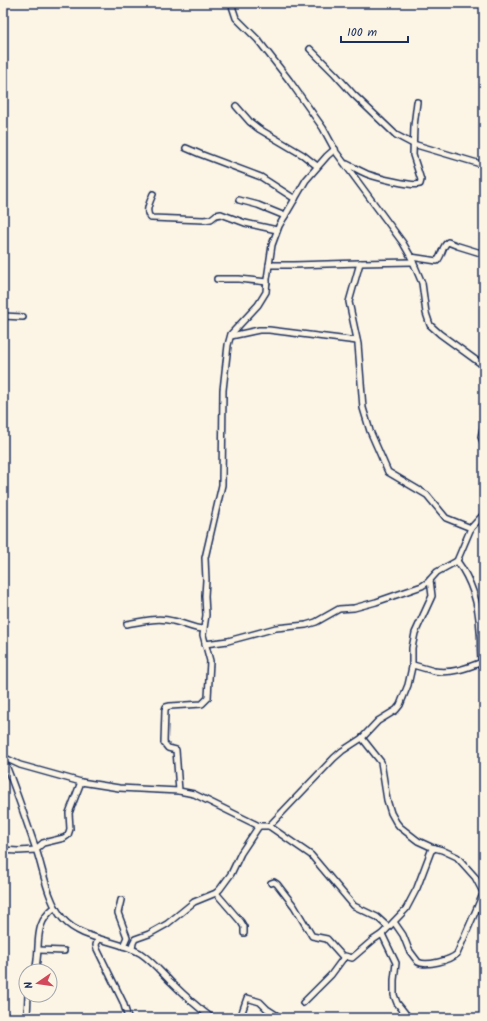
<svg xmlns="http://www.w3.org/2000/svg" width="487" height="1021" font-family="Kalam,sans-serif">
	<rect width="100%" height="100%" fill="#fcf5e5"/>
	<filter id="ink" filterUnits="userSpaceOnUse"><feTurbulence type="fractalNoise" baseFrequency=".025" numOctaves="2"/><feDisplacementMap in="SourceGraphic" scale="8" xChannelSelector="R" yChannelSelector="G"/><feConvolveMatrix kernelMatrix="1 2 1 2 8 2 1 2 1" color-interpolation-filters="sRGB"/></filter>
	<g filter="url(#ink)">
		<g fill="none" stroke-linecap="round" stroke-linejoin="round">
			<g stroke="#1b2f5e" stroke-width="8">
				<g id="minor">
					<polyline points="231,3 236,18 258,40 289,80 323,128 336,152 403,243 411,257 422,283 426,313 430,325 440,334 484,366"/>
					<polyline points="310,49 335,74 353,94 396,135 413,144 484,165"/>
					<polyline points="236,106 250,122 259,129 303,155 317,166"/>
					<polyline points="186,148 200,154 261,177 295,199"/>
					<path d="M347 164C353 167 360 171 367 174 375 177 413 187 420 184L421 180 413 155 414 126 417 102"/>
					<path d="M153 194C150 202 144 212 151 218L204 220 211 219 216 215 221 214 245 223 277 230"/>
					<polyline points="239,200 258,205 285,216"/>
					<path d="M411 257 437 261C443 255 441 247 448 242L458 246 484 254"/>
					<polyline points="413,262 360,263 349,302 358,344 363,408 370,431 388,472 427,495 446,518 471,528"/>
					<polyline points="269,265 294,265 360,263"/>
					<polyline points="217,279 239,279 267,282"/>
					<polyline points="3,316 23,317"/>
					<polyline points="231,336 259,330 269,330 357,341"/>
					<polyline points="484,423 481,437 484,444"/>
					<path d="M457 561C472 581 479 607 480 631 481 640 480 650 481 659L484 663"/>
					<path d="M127 624C142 621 158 617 173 621 183 623 194 629 204 629"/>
					<polyline points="205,644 228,641 276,628 306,625 316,622 339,609 354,608 376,602 422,586 428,582 437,572 457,561 471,528 484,514"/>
					<path d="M413 665C420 667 427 669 434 671 451 674 467 668 482 662"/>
					<polyline points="362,738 381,762 387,800 391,813 396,822 400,827 418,841 431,847 442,850 457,857 475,877 484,894"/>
					<polyline points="3,757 20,765 81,782 119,788 179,791"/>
					<path d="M3 758C16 789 26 821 37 852 44 874 48 901 63 919 81 940 118 940 140 953 152 961 161 972 171 982 184 995 197 1007 212 1018"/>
					<polyline points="259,826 269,826 273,822 334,758 342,751 362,738 378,721 396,710 400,705 408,685 412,667 412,648 415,633 432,596 430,580"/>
					<polyline points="269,826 311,855 354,906 377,917 388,927"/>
					<polyline points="36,849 43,843 64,838 68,835 70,829 69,813 81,782"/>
					<polyline points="3,850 18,851 36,850"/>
					<polyline points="271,883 274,882 277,884 294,906 312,936 327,939 344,958"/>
					<polyline points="216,893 241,922 244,927 244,933"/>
					<polyline points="121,900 118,913 127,937 123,946"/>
					<path d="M394 922 403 935 409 950 418 962C426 967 451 960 457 954L483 894"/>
					<polyline points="382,934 396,963 394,980 394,995 397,1003 409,1018"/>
					<polyline points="98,939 96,945 97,949 123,1002 128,1018"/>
					<polyline points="132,949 133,943 135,939 149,934 167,924 194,902 216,893 220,889 231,874 241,853 259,826 194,794 179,791 176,750 168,748 164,743 165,710 166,707 170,706 202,704 208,698 210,661 203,635 206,615 205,596 206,580 205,558 222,485 223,390 228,345 231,334 258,305 266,292 267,279 272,245 279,226 306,180 327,156 335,149"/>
					<polyline points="39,950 64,951"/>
					<path d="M35 971C42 946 31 926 55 907"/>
					<polyline points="303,1003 331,975 345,956 352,958 373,940 382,934 406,909 417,888 431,851 435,848"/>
					<polyline points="27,1018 28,995"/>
					<polyline points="240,1018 247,998 260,1002 267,1009 281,1018"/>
				</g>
			</g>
			<use href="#minor" stroke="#fcf5e5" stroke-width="5"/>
		</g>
	</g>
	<rect width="487" height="1021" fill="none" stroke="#fcf5e5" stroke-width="16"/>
	<rect x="8" y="8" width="471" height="1005" fill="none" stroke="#1b2f5e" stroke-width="1.5" filter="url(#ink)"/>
	<g transform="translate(38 983) rotate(257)"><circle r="19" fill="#fcf5e5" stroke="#a2a6af"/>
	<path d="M0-3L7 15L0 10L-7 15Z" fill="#d1495b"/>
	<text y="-6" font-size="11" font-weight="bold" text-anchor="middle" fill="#1b2f5e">N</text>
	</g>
	<path d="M341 36v6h67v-6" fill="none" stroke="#1b2f5e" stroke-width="2"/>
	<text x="347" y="36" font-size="12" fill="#1b2f5e" stroke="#fcf5e5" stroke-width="3" paint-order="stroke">100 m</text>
</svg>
